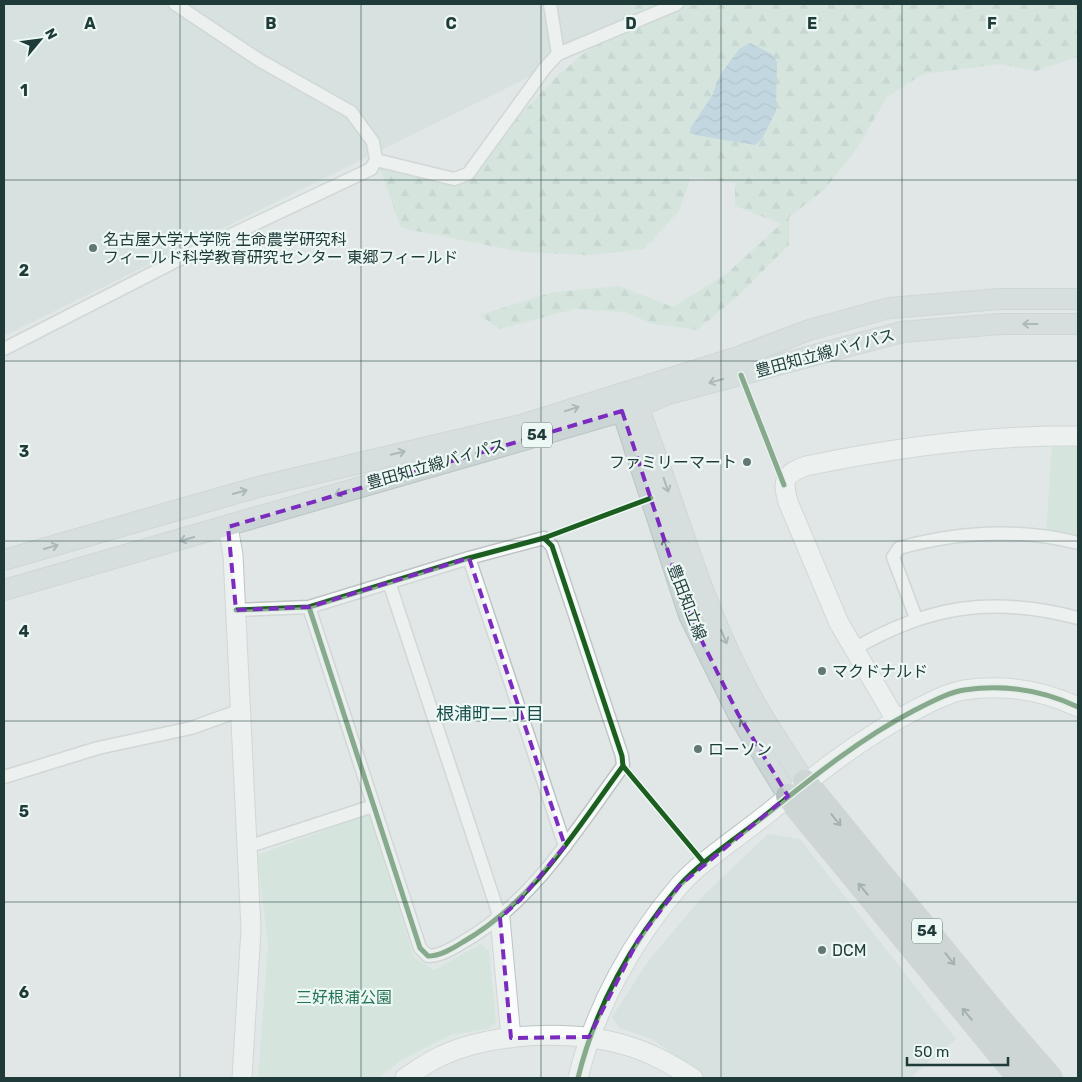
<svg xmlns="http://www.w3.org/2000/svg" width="1082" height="1082" font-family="Rubik,'Noto Sans JP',sans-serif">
	<defs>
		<pattern id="forest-firs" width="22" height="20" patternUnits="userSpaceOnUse" patternTransform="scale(1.25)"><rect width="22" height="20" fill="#c8e2d6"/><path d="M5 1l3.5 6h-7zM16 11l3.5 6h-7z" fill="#abc3b8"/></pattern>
		<pattern id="water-waves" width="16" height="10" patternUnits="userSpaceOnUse" patternTransform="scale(1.25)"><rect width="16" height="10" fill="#9dc3da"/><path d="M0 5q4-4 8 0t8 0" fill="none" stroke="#7fa0b2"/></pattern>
	</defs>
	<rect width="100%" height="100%" fill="#e0e7e6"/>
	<g fill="#cdd9d7">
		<polygon points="4,4 677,4 4,336"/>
		<polygon points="768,834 800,839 956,1039 910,1078 707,1078 652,1039 619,1028 612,1017 649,960 704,895"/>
	</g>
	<polygon fill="url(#forest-firs)" points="634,4 1078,4 1078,57 1036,71 1000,64 923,74 887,97 856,150 824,190 789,217 789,245 738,296 697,330 653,324 625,312 575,309 499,329 480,315 553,292 619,286 673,307 726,274 781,224 735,206 735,183 691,177 679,211 644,249 589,255 521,252 401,228 379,166 453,185 465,179 507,129 560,73 605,36"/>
	<g fill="#c8e2d6">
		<polygon points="1052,444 1078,444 1078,536 1046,533"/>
		<polygon points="369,814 414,957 434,970 481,944 489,951 496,1022 488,1029 450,1035 400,1061 379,1078 258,1078 268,945 257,855"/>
	</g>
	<polygon fill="url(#water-waves)" points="750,43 772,54 777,62 776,111 762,139 755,145 695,135 690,129 713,94 717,81 723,71 739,49"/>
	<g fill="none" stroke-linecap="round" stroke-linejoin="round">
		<g stroke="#bdc4c3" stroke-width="15">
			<g id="street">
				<polyline points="550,4 558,54"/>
				<polyline points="376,160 454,179 468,174 545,68 558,54 677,4"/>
				<polyline points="4,349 176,261 371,169 376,160 373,142 351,112 259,60 175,4"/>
				<polyline points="469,558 565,846"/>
				<polyline points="389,582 500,918"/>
				<path d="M236 610 309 607 469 558 544 538 552 546 622 756 623 766C575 831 534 901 463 942 452 949 440 956 428 956L420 948 309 607"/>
				<path d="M916 618 893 557 899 548C957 532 1019 528 1078 543"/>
				<path d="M854 649C929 605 993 596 1078 618"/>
				<polyline points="4,777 98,748 191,728 241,710"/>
				<polyline points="247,847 373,806"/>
			</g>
		</g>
		<g stroke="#bdc5c4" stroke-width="21">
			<g id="secondary">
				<polyline points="228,527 233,555 251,929 242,1078"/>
				<path d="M896 720 839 623 788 502C782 480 784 474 806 466 897 447 986 435 1078 436"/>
				<polyline points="500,918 511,1038"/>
				<path d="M405 1078C417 1070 428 1062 441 1056 492 1032 575 1029 628 1046 652 1053 672 1065 693 1078"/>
				<path d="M578 1078C595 1008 632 941 679 886 700 862 741 835 767 814 814 776 861 738 915 710 931 702 947 693 964 690 1004 684 1042 690 1078 707"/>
			</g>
		</g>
		<g stroke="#bac4c4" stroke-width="22">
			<g id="primary">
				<path d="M633 395C671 487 695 586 740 675 758 712 782 747 805 782"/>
				<polyline points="618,398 689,615 738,714 788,796"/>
				<polyline points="4,560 258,487 521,425 738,357 809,330 889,308 999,299 1078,299"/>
				<polyline points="4,590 638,407 668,394 902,332 1001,324 1078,324"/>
			</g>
		</g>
		<g stroke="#bac4c4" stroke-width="26">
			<g id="highway">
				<polyline points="805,782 998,1018 1050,1078"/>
				<polyline points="788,796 1020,1078"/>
			</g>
		</g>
		<use href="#street" stroke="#fafbfb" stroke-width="12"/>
		<use href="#secondary" stroke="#fafbfb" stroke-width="19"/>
		<use href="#primary" stroke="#ccd5d5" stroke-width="20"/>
		<use href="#highway" stroke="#b8c1c1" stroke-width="24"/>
		<g stroke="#edf7f4" stroke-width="8">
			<g id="cycleway">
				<polyline points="741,375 784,485"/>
				<polyline points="544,538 651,498"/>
				<path d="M236 610 309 607 469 558 544 538 552 546 622 756 623 766C575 831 534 901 463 942 452 949 440 956 428 956L420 948 309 607"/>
				<polyline points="623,766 705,864"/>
				<path d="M578 1078C595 1008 632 941 679 886 700 862 741 835 767 814 814 776 861 738 915 710 931 702 947 693 964 690 1004 684 1042 690 1078 707"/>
			</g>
		</g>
		<use href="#cycleway" stroke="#1b5e20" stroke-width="5"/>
	</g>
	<defs><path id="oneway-shaft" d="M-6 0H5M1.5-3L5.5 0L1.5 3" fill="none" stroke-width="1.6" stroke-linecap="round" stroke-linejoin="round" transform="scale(1.25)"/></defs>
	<g stroke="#6c8080">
		<use href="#oneway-shaft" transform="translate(1030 324) rotate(180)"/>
		<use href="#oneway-shaft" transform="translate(716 381) rotate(165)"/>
		<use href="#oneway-shaft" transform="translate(572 409) rotate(-18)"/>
		<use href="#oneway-shaft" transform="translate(398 453) rotate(-14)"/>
		<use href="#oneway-shaft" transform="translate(666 485) rotate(71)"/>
		<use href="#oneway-shaft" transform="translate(240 492) rotate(-16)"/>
		<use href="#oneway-shaft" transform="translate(342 492) rotate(163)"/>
		<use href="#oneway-shaft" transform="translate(187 539) rotate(164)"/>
		<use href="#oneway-shaft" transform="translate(666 545) rotate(-108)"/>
		<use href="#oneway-shaft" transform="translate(51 547) rotate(-16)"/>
		<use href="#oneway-shaft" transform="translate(724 637) rotate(67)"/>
		<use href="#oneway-shaft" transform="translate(744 726) rotate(-120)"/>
	</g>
	<g stroke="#5c7170">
		<use href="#oneway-shaft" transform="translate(836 820) rotate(51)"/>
		<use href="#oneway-shaft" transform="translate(863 889) rotate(-130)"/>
		<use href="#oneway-shaft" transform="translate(950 959) rotate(51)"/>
		<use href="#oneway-shaft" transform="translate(967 1014) rotate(-130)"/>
	</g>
	<path d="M0 0H1082V1082H0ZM622 411 689 615 738 714 788 796 680 885 638 940 589 1037 511 1038 500 918 521 899 565 846 469 558 309 607 236 610 228 527Z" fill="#e0e7e6" fill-opacity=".55" fill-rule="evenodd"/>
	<path fill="none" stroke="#7b2cbf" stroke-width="4" stroke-dasharray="10 6" stroke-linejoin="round" d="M622 411 689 615 738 714 788 796 680 885 638 940 589 1037 511 1038 500 918 521 899 565 846 469 558 309 607 236 610 228 527Z"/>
	<path fill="none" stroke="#1e3b3a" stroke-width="1" stroke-opacity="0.55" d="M180 4V1078M361 4V1078M541 4V1078M721 4V1078M902 4V1078M4 180H1078M4 361H1078M4 541H1078M4 721H1078M4 902H1078"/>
	<g fill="#627776" stroke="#edf7f4" stroke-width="2">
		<circle cx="93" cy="248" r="5"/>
		<circle cx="747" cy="462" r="5"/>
		<circle cx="822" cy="671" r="5"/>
		<circle cx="698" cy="749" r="5"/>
		<circle cx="822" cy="950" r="5"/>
	</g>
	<g text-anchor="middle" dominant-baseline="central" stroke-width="4.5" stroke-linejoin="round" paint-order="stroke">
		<g fill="#edf7f4" stroke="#5c7372" stroke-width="1">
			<rect x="522" y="422.5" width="30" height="25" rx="4"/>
			<rect x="912" y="918.5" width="30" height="25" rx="4"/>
		</g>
		<g font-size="15" font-weight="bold" fill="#1e3b3a">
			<text x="537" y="435">54</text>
			<text x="927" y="931">54</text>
		</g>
		<g font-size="16" fill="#1e3b3a" stroke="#edf7f4" text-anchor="start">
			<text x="103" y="239">名古屋大学大学院 生命農学研究科<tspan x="103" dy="18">フィールド科学教育研究センター 東郷フィールド</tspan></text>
			<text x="737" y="462" text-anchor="end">ファミリーマート</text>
			<text x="832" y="671">マクドナルド</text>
			<text x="708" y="749">ローソン</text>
			<text x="832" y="950">DCM</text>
		</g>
		<g font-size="16" fill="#1e3b3a" stroke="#edf7f4">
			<text transform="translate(825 353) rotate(-15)">豊田知立線バイパス</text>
			<text transform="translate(436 464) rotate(-16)">豊田知立線バイパス</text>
			<text transform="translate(687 602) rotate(69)">豊田知立線</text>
		</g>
		<g font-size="16" fill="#257456" stroke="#edf7f4">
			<text x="344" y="997">三好根浦公園</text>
		</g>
		<g font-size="18" fill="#194e4d" stroke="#edf7f4">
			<text x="490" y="714">根浦町二丁目</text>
		</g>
	</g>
	<g font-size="16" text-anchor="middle" font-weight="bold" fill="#1e3b3a" stroke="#edf7f4" stroke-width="4.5" stroke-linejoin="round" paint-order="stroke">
		<text x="90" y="29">A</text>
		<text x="271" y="29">B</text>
		<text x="451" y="29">C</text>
		<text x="631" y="29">D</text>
		<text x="812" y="29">E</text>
		<text x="992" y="29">F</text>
		<text x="24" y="96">1</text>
		<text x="24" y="276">2</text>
		<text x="24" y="457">3</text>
		<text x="24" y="637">4</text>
		<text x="24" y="817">5</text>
		<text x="24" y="998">6</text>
	</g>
	<rect width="1082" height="1082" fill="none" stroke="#1e3b3a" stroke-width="10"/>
	<g transform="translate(40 40) rotate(61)" stroke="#edf7f4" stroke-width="4" paint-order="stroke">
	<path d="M0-4L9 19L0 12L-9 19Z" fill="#1e3b3a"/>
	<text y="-8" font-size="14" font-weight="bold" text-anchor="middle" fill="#1e3b3a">N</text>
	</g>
	<path d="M907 1057v8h101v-8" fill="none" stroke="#1e3b3a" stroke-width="2.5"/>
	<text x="914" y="1057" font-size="15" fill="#1e3b3a" stroke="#edf7f4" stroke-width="4" paint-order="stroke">50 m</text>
</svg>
